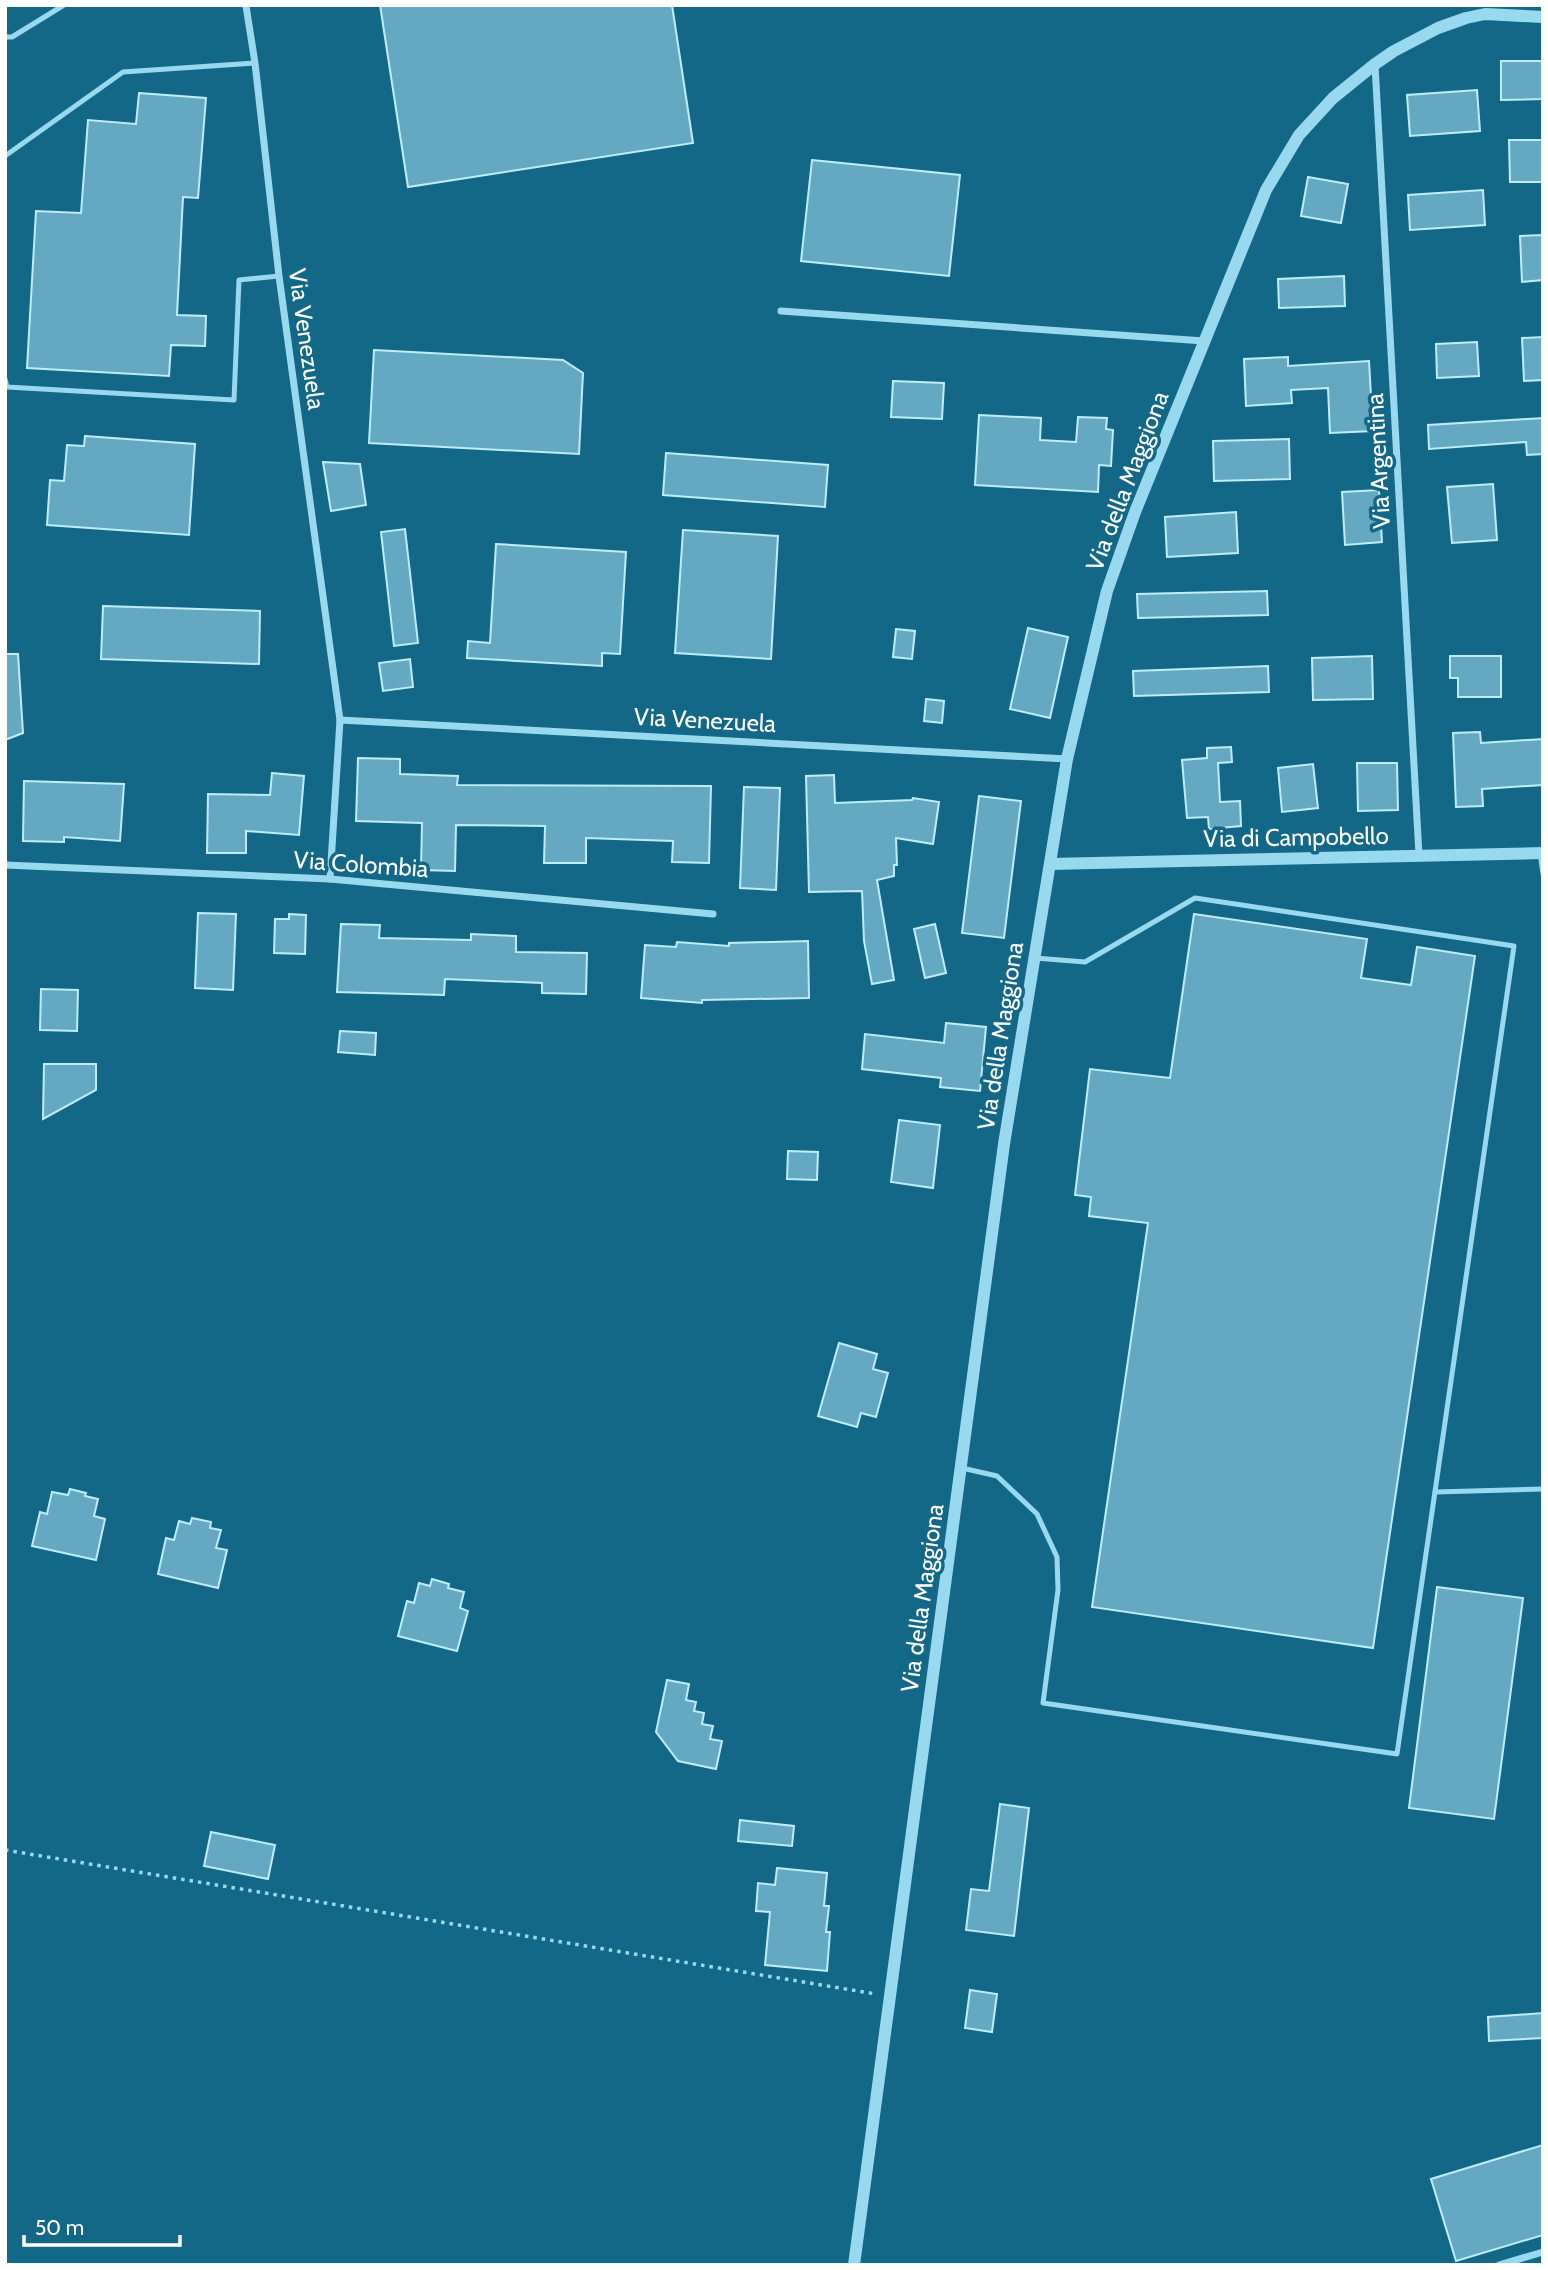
<svg xmlns="http://www.w3.org/2000/svg" width="1548" height="2270" font-family="Cabin,sans-serif">
	<rect width="100%" height="100%" fill="#146887"/>
	<g fill="#64a9c1" stroke="#bfecfb" stroke-width="2">
		<polygon points="380,5 672,5 693,143 408,187"/>
		<polygon points="1501,61 1543,61 1543,99 1501,100"/>
		<polygon points="1477,90 1480,131 1410,136 1407,95"/>
		<polygon points="139,93 206,98 198,198 183,197 177,315 206,316 205,346 171,345 169,376 27,368 36,211 81,213 88,120 136,124"/>
		<polygon points="1509,140 1543,140 1543,182 1510,182"/>
		<polygon points="812,160 960,175 949,276 801,261"/>
		<polygon points="1308,177 1348,184 1341,223 1301,216"/>
		<polygon points="1483,190 1485,225 1410,230 1408,195"/>
		<polygon points="1543,235 1543,280 1522,282 1520,236"/>
		<polygon points="1344,276 1345,306 1279,308 1278,279"/>
		<polygon points="1543,337 1543,380 1524,381 1522,338"/>
		<polygon points="1477,342 1479,376 1437,378 1436,344"/>
		<polygon points="374,350 563,360 583,373 579,454 369,443"/>
		<polygon points="1288,357 1288,366 1369,361 1373,431 1330,433 1328,388 1291,390 1292,403 1246,406 1244,359"/>
		<polygon points="893,381 944,383 942,419 891,417"/>
		<polygon points="979,415 1041,418 1040,440 1076,442 1078,417 1107,418 1106,429 1113,430 1111,466 1099,465 1098,492 975,485"/>
		<polygon points="1543,418 1543,454 1527,455 1526,442 1429,449 1428,425"/>
		<polygon points="85,436 195,444 189,535 47,525 50,480 64,481 67,445 84,446"/>
		<polygon points="1289,439 1290,479 1214,481 1213,441"/>
		<polygon points="666,453 828,465 825,507 663,495"/>
		<polygon points="323,462 360,464 366,505 331,511"/>
		<polygon points="1493,484 1497,540 1452,543 1447,487"/>
		<polygon points="1379,490 1382,542 1345,545 1342,492"/>
		<polygon points="1236,512 1238,553 1167,557 1165,517"/>
		<polygon points="405,529 418,643 394,646 381,532"/>
		<polygon points="683,530 778,536 771,659 675,653"/>
		<polygon points="496,544 626,552 620,654 602,653 602,666 467,658 468,641 490,643"/>
		<polygon points="1267,591 1268,615 1138,618 1137,594"/>
		<polygon points="103,606 260,611 259,664 101,659"/>
		<polygon points="1028,628 1068,637 1050,718 1010,709"/>
		<polygon points="896,629 915,631 912,659 893,657"/>
		<polygon points="5,654 18,654 23,733 5,740"/>
		<polygon points="1372,656 1373,699 1313,700 1312,658"/>
		<polygon points="1450,656 1501,656 1501,697 1458,697 1458,678 1450,678"/>
		<polygon points="410,659 413,687 383,691 379,663"/>
		<polygon points="1268,666 1269,692 1134,696 1133,671"/>
		<polygon points="926,699 944,701 942,723 924,721"/>
		<polygon points="1480,732 1481,743 1543,739 1543,785 1482,789 1483,806 1456,807 1453,733"/>
		<polygon points="1231,747 1232,762 1218,763 1220,802 1240,801 1241,826 1209,829 1208,817 1187,818 1182,760 1207,758 1207,748"/>
		<polygon points="358,758 400,759 400,774 458,776 457,785 711,786 709,863 672,862 673,841 586,838 586,863 544,863 545,826 456,825 455,871 421,870 422,823 356,821"/>
		<polygon points="1357,763 1397,763 1398,810 1358,811"/>
		<polygon points="1313,764 1318,808 1282,812 1278,768"/>
		<polygon points="272,773 304,776 299,835 246,831 246,853 207,853 208,794 270,795"/>
		<polygon points="834,775 835,803 912,800 913,798 939,802 933,844 896,838 897,865 894,865 894,876 877,880 894,980 872,984 864,941 862,891 809,892 806,776"/>
		<polygon points="24,781 124,784 120,841 64,837 64,842 23,841"/>
		<polygon points="744,787 780,788 776,890 740,888"/>
		<polygon points="979,796 1021,801 1004,938 962,933"/>
		<polygon points="198,913 236,914 233,990 195,988"/>
		<polygon points="289,914 306,915 305,954 274,953 275,919 289,919"/>
		<polygon points="1194,914 1367,939 1361,978 1411,985 1417,947 1475,956 1373,1648 1092,1607 1148,1223 1089,1216 1091,1197 1075,1195 1090,1069 1170,1078"/>
		<polygon points="341,924 380,925 379,938 471,940 471,934 516,936 516,952 587,953 586,994 542,993 542,983 445,979 444,995 337,992"/>
		<polygon points="935,924 946,973 925,978 914,929"/>
		<polygon points="808,941 809,998 702,1000 702,1003 641,998 645,945 676,947 677,942 729,946 729,943"/>
		<polygon points="41,989 78,990 77,1031 40,1030"/>
		<polygon points="946,1023 986,1027 980,1091 940,1087 941,1078 862,1069 865,1034 944,1043"/>
		<polygon points="340,1031 376,1033 375,1055 338,1052"/>
		<polygon points="44,1064 96,1064 96,1090 43,1119"/>
		<polygon points="899,1120 940,1125 933,1188 891,1182"/>
		<polygon points="788,1151 818,1152 817,1180 787,1179"/>
		<polygon points="839,1343 877,1354 873,1369 888,1373 876,1417 861,1413 857,1427 818,1416"/>
		<polygon points="70,1489 86,1493 85,1496 98,1499 94,1516 105,1519 96,1560 32,1546 40,1512 47,1514 52,1492 68,1495"/>
		<polygon points="192,1518 211,1522 210,1528 221,1530 216,1548 227,1550 218,1588 158,1574 166,1538 174,1540 179,1521 190,1524"/>
		<polygon points="432,1579 449,1584 448,1588 464,1592 460,1608 468,1611 457,1651 398,1636 407,1601 414,1603 419,1583 430,1586"/>
		<polygon points="1437,1587 1523,1598 1494,1819 1409,1808"/>
		<polygon points="667,1680 689,1684 686,1700 696,1702 694,1711 704,1713 702,1724 713,1726 710,1739 722,1741 716,1769 678,1761 656,1732"/>
		<polygon points="1000,1804 1029,1808 1014,1936 966,1930 971,1889 989,1891"/>
		<polygon points="740,1820 794,1826 792,1846 738,1841"/>
		<polygon points="211,1832 275,1845 268,1879 204,1866"/>
		<polygon points="777,1868 827,1873 824,1906 829,1906 826,1932 830,1932 827,1971 765,1965 770,1912 756,1911 758,1883 775,1885"/>
		<polygon points="970,1990 997,1994 992,2032 965,2028"/>
		<polygon points="1543,2013 1543,2038 1489,2041 1488,2017"/>
		<polygon points="1543,2145 1543,2235 1456,2261 1431,2179"/>
	</g>
	<g fill="none" stroke-linecap="round" stroke-linejoin="round">
		<polyline stroke="#99d9ef" stroke-width="3.5" stroke-dasharray="3.5 5" stroke-linecap="butt" points="5,1850 876,1994"/>
		<g stroke="#99d9ef" stroke-width="5">
			<polyline points="5,37 12,37 64,5"/>
			<polyline points="5,156 123,72 255,63"/>
			<polyline points="5,379 7,387 234,400 239,280 279,276"/>
			<polyline points="1540,853 1543,874"/>
			<polyline points="962,1468 997,1476 1037,1514 1057,1557 1058,1590 1043,1703 1397,1754 1514,946 1195,898 1085,962 1035,958"/>
			<polyline points="1435,1492 1543,1489"/>
		</g>
		<g stroke="#99d9ef" stroke-width="7">
			<polyline points="246,6 255,63 279,276 340,720 330,879"/>
			<polyline points="1375,65 1419,855"/>
			<polyline points="781,311 1204,341"/>
			<polyline points="340,720 1067,759"/>
			<polyline points="5,865 330,879 713,914"/>
			<polyline points="1499,2265 1543,2252"/>
		</g>
		<g stroke="#99d9ef" stroke-width="12">
			<polyline points="1050,864 1543,853"/>
			<polyline points="854,2265 1004,1144 1067,759 1107,591 1135,512 1266,190 1299,135 1333,98 1375,64 1394,51 1438,28 1466,18 1485,14 1543,17"/>
		</g>
	</g>
	<g text-anchor="middle" dominant-baseline="central" stroke-width="7" stroke-linejoin="round" paint-order="stroke">
		<g font-size="24" fill="#fff" stroke="#146887">
			<text transform="translate(307 339) rotate(82)">Via Venezuela</text>
			<text transform="translate(1378 461) rotate(-93)">Via Argentina</text>
			<text transform="translate(1127 481) rotate(-69)">Via della Maggiona</text>
			<text transform="translate(705 720) rotate(3)">Via Venezuela</text>
			<text transform="translate(1296 837) rotate(-1)">Via di Campobello</text>
			<text transform="translate(361 864) rotate(4)">Via Colombia</text>
			<text transform="translate(1000 1036) rotate(-81)">Via della Maggiona</text>
			<text transform="translate(922 1598) rotate(-82)">Via della Maggiona</text>
		</g>
	</g>
	<rect width="1548" height="2270" fill="none" stroke="#ffffff" stroke-width="14"/>
	<path d="M24 2235v10h156v-10" fill="none" stroke="#ffffff" stroke-width="3.5"/>
	<text x="35" y="2235" font-size="21" fill="#ffffff" stroke="#146887" stroke-width="5" paint-order="stroke">50 m</text>
</svg>
